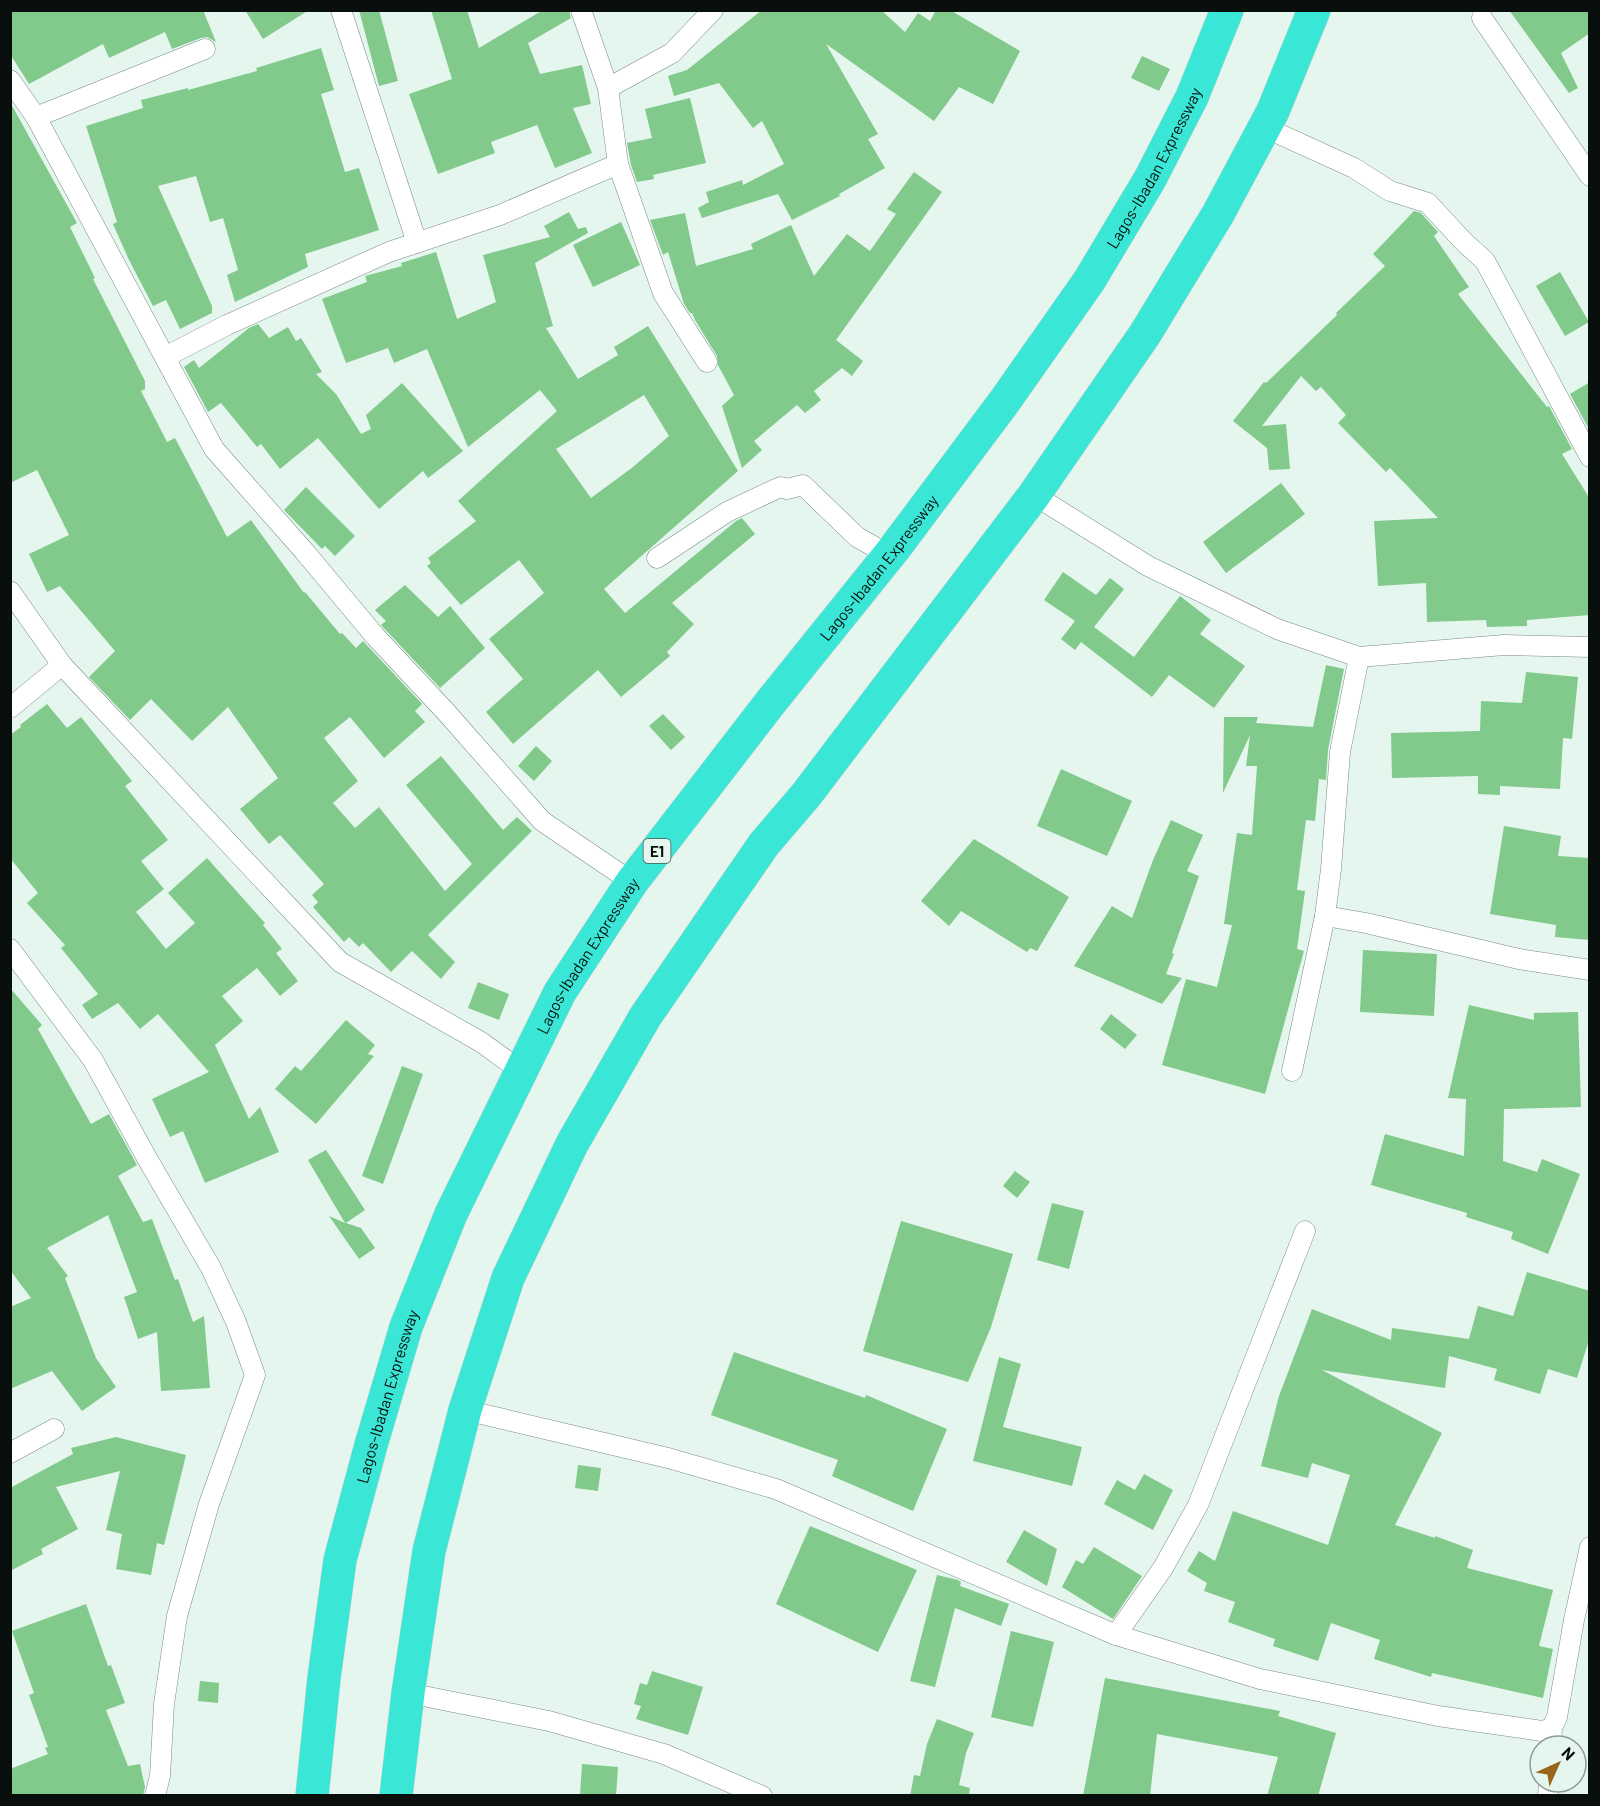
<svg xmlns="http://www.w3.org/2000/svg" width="1600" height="1806" font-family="Barlow,sans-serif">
	<rect width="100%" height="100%" fill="#e5f6ee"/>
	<g fill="#81ca8b" fill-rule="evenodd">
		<polygon points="10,10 203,10 216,42 207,37 201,38 172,49 165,32 109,58 103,44 29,84 10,54"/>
		<polygon points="245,10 309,10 263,39"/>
		<polygon points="359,10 379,10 398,81 379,86"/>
		<polygon points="431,10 467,10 479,48 543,10 569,10 571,18 528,43 540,74 582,65 591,104 573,108 592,153 555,168 537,125 491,142 495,153 438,174 409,94 452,79"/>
		<polygon points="762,10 881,10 905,32 918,13 930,21 936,10 950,10 1020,51 993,104 959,87 934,121 826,44 878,134 868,139 885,168 839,194 840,196 792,220 778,194 702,218 698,208 709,202 706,192 742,180 743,185 784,164 762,121 753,128 719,83 674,96 668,76 687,70"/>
		<polygon points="1509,10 1590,10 1590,33 1561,53 1578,88 1569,93"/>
		<polygon points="321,48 334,90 321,94 345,172 359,168 379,230 305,254 308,267 235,302 227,275 238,270 223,218 210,222 196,176 158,186 212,306 212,313 180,329 166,300 153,306 129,260 113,224 117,222 86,126 143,108 141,100 188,88 188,90 257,71 256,68"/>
		<polygon points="1142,56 1170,69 1159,91 1131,78"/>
		<polygon points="690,98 706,163 653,175 654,179 637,182 631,165 627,143 652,138 645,109"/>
		<polygon points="10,102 77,223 70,227 95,278 93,279 145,381 145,389 141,391 167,442 175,438 227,537 251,520 304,593 305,592 340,634 342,633 356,648 363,641 422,704 415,711 425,722 384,758 350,717 324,738 358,781 333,803 355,828 379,807 445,891 472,864 406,785 441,756 503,830 517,817 532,831 428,935 455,962 441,979 412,951 391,972 363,943 359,947 349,937 344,942 313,907 318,902 312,895 324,884 280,835 269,844 240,809 278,778 228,707 192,741 151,699 130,720 89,677 115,651 60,586 47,592 29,554 69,535 37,470 10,483"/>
		<polygon points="914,172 942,192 836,340 863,361 852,376 842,368 814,391 821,400 805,413 797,405 754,441 762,450 742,468 722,406 734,395 718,365 717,356 695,320 692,313 690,313 684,304 668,252 663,255 650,220 685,213 696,266 753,249 751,244 791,225 814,276 847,234 870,251 896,214 887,209"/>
		<polygon points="1414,211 1421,213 1438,232 1434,236 1469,287 1458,294 1547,407 1549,406 1572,449 1562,454 1590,499 1590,615 1527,620 1527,626 1487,627 1486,620 1427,622 1426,583 1378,586 1374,521 1438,518 1390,468 1386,472 1338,423 1346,415 1321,387 1316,391 1301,376 1262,426 1286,424 1290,469 1269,470 1267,448 1233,421 1264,382 1266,383 1337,315 1336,313 1385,266 1373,254"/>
		<path d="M569 212 578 229 586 227 588 233 535 263 553 326 546 328 578 379 618 355 614 347 648 326 738 471 604 589 625 613 736 521 742 518 755 534 672 603 694 624 667 652 670 656 621 697 598 670 513 744 486 712 523 679 489 639 544 593 519 560 461 605 427 566 431 563 428 558 476 521 458 501 557 411 540 390 468 447 427 349 394 363 388 348 346 363 322 299 367 282 365 276 402 266 401 263 436 252 457 319 496 302 483 255 550 237 544 226ZM644 395 669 436 633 467 591 498 556 449Z"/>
		<polygon points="621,222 640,265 593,287 573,245"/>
		<polygon points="1560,272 1589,322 1565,336 1536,286"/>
		<polygon points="258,324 269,338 288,327 296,341 301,338 322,372 316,374 336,394 361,434 371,429 366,415 402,383 463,451 428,478 423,471 379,509 318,438 280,469 261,444 257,447 221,403 208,412 184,367 194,360 199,368 249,328"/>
		<polygon points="1590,382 1590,431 1570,394"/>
		<polygon points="1281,483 1305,514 1226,573 1203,542"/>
		<polygon points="306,487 355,536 335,556 325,546 322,549 284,510"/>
		<polygon points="1063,572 1096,595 1110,578 1124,589 1094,627 1134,657 1180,596 1211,620 1200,634 1245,666 1214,708 1169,675 1152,697 1081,642 1075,650 1061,639 1075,621 1044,600"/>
		<polygon points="405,585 438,617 450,606 485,648 440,688 381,625 386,621 375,610"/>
		<polygon points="1326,665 1344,669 1328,750 1326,780 1319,779 1315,821 1306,820 1297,890 1305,891 1297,949 1304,951 1265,1094 1162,1065 1186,979 1217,987 1232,925 1224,924 1237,833 1252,835 1257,766 1246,766 1250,735 1223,793 1224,717 1258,717 1256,723 1313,727"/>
		<polygon points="1526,672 1578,677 1572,739 1563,738 1560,789 1500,786 1500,795 1478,794 1478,776 1392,778 1391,733 1480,731 1481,701 1522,703"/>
		<polygon points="47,704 67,728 81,717 132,781 125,786 168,840 141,861 164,889 136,912 166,949 195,923 168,893 207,858 265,923 263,925 282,949 276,953 298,981 280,996 257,968 222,996 243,1021 215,1045 249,1119 260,1107 279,1152 205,1183 183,1131 170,1137 152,1099 209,1072 158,1014 140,1029 118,1003 92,1019 82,1005 98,994 61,948 65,945 27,903 38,893 10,858 10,735 21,727 20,725"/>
		<polygon points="663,714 685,737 671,750 649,726"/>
		<polygon points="536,746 552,761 534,781 518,766"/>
		<polygon points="1061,769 1132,801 1107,856 1037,826"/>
		<polygon points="1171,820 1203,835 1187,871 1199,876 1172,953 1174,954 1166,974 1182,978 1162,1004 1074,966 1112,906 1132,918 1153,860"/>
		<polygon points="1504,826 1561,836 1558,856 1590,858 1590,940 1555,937 1556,925 1490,914"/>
		<polygon points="974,839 1069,897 1037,951 1030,948 1027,952 961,911 949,926 921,901"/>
		<polygon points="1363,950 1437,954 1434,1016 1360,1012"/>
		<polygon points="478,982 509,994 499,1020 468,1008"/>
		<polygon points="10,988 42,1025 38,1029 91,1124 109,1114 137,1165 118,1176 143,1222 152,1219 175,1280 178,1279 193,1322 204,1316 210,1388 161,1391 157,1332 138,1339 124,1297 137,1292 108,1215 47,1248 68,1276 65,1278 96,1358 116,1387 82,1411 52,1371 10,1389 10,1307 31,1298 10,1270"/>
		<polygon points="1469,1005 1534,1020 1534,1013 1578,1012 1581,1107 1504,1109 1503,1161 1537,1172 1542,1159 1580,1174 1548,1254 1511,1239 1513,1232 1466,1217 1467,1213 1371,1185 1385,1134 1464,1156 1466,1099 1448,1098"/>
		<polygon points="1111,1014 1137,1035 1125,1049 1100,1029"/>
		<polygon points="346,1020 375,1045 368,1054 374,1056 316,1124 275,1089 295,1066 301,1071"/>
		<polygon points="402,1066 423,1074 383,1184 362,1176"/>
		<polygon points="326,1150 365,1210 346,1223 361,1228 375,1248 359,1259 329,1216 345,1223 308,1160"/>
		<polygon points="1015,1171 1030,1182 1017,1198 1003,1186"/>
		<polygon points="1052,1203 1084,1211 1069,1269 1037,1260"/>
		<polygon points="901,1221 1013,1254 991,1327 968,1382 863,1351"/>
		<polygon points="1527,1272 1590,1291 1590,1337 1577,1378 1548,1369 1540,1394 1494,1380 1497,1369 1449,1356 1445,1388 1322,1370 1442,1433 1395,1525 1435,1538 1435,1536 1473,1550 1467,1568 1553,1590 1539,1646 1553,1649 1543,1698 1432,1673 1431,1677 1374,1659 1380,1640 1331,1623 1318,1661 1273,1646 1275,1639 1228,1622 1235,1602 1204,1591 1207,1583 1187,1571 1199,1551 1215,1561 1233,1511 1328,1545 1350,1475 1312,1463 1308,1478 1261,1466 1279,1396 1312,1309 1391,1340 1392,1328 1469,1339 1478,1306 1513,1316"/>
		<polygon points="734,1352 865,1398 866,1395 947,1429 913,1511 832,1476 838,1460 711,1415"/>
		<polygon points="999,1357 1021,1364 1003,1427 1082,1447 1072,1486 973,1461"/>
		<polygon points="116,1437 186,1455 164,1545 157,1543 151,1575 116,1569 122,1534 106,1530 120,1471 56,1487 78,1529 41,1549 43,1554 10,1571 10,1488 73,1454 71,1448"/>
		<polygon points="578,1465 601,1468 598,1491 575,1488"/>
		<polygon points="1144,1474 1173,1490 1153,1530 1104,1504 1117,1480 1135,1490"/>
		<polygon points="810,1526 917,1570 878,1652 776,1604"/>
		<polygon points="1024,1530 1057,1549 1047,1586 1006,1562"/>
		<polygon points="1094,1547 1142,1576 1113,1619 1062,1587 1076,1560 1083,1564"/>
		<polygon points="937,1575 958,1580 961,1582 960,1586 1009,1604 1001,1626 955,1608 935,1687 910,1681"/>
		<polygon points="86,1604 108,1666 111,1665 125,1703 106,1710 128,1766 140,1764 145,1787 143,1796 10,1796 10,1769 48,1754 45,1748 48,1747 29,1695 34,1693 12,1631"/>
		<polygon points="1011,1631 1054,1642 1033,1727 991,1717"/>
		<polygon points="652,1671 703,1687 688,1735 636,1719 641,1706 634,1704 640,1683 647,1685"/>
		<polygon points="1105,1678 1280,1711 1278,1716 1336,1733 1318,1796 1267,1796 1278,1757 1157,1734 1150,1796 1083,1796"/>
		<polygon points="200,1681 219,1683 218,1703 198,1701"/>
		<polygon points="937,1719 974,1733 966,1753 959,1785 970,1788 969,1796 910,1796 914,1775 920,1776 927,1744"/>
		<polygon points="582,1764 618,1767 616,1796 580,1796"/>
	</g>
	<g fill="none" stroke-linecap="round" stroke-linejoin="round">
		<g stroke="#7b8b84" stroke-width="21">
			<g id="minor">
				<polyline points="341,10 417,243"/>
				<polyline points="581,10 608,88 618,164 663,293 707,362"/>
				<polyline points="1482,18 1590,176"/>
				<polyline points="10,80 36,117 214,449 304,551 375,636 446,712 542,821 632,882"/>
				<polyline points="608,88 672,53 713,10"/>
				<polyline points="36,117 205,49"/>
				<polyline points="1264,127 1354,168 1390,191 1428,203 1464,242 1485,261 1590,457"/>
				<polyline points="165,357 227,325 389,252 500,215 618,164"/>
				<polyline points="1034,495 1148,566 1277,629 1359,657 1504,645 1590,647"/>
				<polyline points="657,558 727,512 776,489 781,487 787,489 803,485 857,537 889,555"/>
				<polyline points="10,591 62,665 340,962 481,1042 521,1071"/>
				<polyline points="10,708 62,665"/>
				<polyline points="1325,916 1366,923 1519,959 1590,970"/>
				<polyline points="10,949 93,1060 148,1160 211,1268 236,1322 255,1375 209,1504 177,1616 164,1704 160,1776 155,1796"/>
				<polyline points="1292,1071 1325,916 1331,869 1340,752 1359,657"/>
				<polyline points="465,1410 668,1458 776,1489 1116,1635 1260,1679 1438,1716 1542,1731 1552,1728"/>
				<polyline points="10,1453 54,1429"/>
				<polyline points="1116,1635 1163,1568 1198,1505 1305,1231"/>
				<polyline points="408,1693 549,1721 664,1754 762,1796"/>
				<polyline points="1551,1746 1552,1728 1557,1717 1574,1620 1590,1547"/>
				<polyline points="1548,1796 1549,1782"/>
			</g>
		</g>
		<g stroke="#d3d4d3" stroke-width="34">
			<g id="motorway">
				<path id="s1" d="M312 1796 324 1678 340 1560 371 1445 406 1327 451 1214 560 992 632 882 770 703 894 549 1004 402 1089 281 1150 179 1192 97 1227 10"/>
				<polyline points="396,1796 408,1693 429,1551 465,1410 508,1278 572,1144 645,1017 764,844 806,795 1034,495 1145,334 1218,214 1273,111 1314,10"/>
			</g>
		</g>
		<use href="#minor" stroke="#fff" stroke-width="20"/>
		<use href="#motorway" stroke="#3ae6d6" stroke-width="33"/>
	</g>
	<g text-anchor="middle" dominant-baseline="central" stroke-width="5" stroke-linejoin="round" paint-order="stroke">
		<rect fill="#e5f6ee" stroke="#4b5450" stroke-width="1.5" x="643.5" y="839" width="27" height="24" rx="4.5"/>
		<g font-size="15" font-weight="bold" fill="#090f0c">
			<text x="657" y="851">E1</text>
		</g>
		<g font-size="16" fill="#090f0c" stroke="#e5f6ee">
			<text stroke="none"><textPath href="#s1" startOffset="1866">Lagos-Ibadan Expressway</textPath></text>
			<text stroke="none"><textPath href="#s1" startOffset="1380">Lagos-Ibadan Expressway</textPath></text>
			<text stroke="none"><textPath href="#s1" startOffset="894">Lagos-Ibadan Expressway</textPath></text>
			<text stroke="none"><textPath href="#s1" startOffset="408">Lagos-Ibadan Expressway</textPath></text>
		</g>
	</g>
	<rect width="1600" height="1806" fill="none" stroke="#090f0c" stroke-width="24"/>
	<g transform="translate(1558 1764) rotate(45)"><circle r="28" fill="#e5f6ee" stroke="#8d9a94" stroke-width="1.5"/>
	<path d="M0-4.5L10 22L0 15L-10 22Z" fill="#986619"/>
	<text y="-9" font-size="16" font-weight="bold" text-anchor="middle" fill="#090f0c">N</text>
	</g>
</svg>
